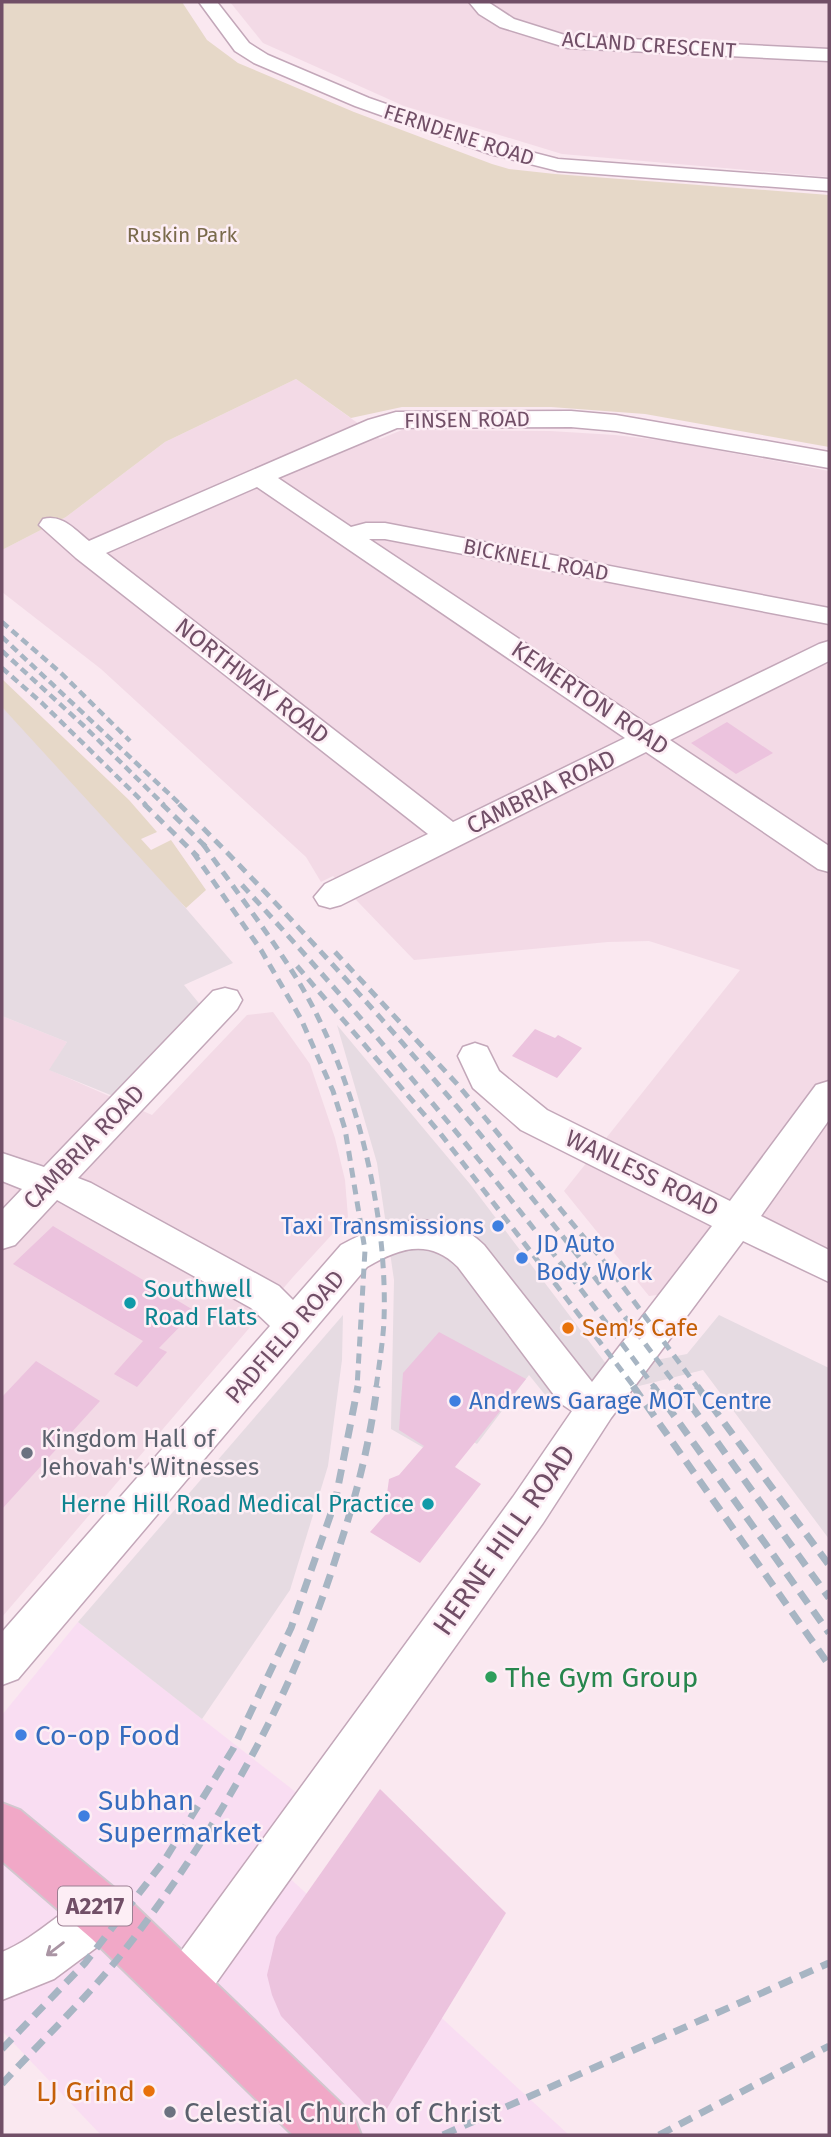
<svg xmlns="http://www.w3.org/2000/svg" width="831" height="2137" font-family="'Fira Sans',sans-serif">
	<rect width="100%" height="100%" fill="#fae8f0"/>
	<g fill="#f3dae6">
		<polygon points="230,2 829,2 829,177 562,154 404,106 263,43"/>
		<polygon points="296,379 380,439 402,430 550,431 615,435 668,441 829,471 829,1253 730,1203 665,1294 649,1296 564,1191 740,970 649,941 608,942 414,960 333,876 321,882 306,857 101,669 2,592 2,550 66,517 165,442"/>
		<polygon points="273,1012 310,1064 335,1138 345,1180 348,1217 293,1277 2,1617 2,1016 67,1042 50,1070 152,1115 247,1015"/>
	</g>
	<polygon fill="#f9ddf2" points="78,1622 297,1793 283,1872 569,2135 101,2135 2,2031 2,1715"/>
	<g fill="#e6dbe2">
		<polygon points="2,707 102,811 233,963 184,985 202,1007 113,1096 49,1070 67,1042 2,1016"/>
		<polygon points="337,1025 470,1184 610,1369 687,1354 719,1315 829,1368 829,1539 703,1370 555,1407 529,1375 477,1444 449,1428 431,1452 391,1429 394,1280 377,1163"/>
		<polygon points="343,1315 342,1360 328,1466 290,1590 202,1719 78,1622"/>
	</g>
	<g fill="#e6d8c8">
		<polygon points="2,2 182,2 207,40 238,63 354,112 492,164 509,169 555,174 829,195 829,447 645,414 551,407 402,407 351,418 296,379 165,442 66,517 2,550"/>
		<polygon points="2,679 129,800 157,832 141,839 151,850 171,840 206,890 186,908 2,707"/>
	</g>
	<g fill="#ecc3de">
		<polygon points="727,722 773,753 736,774 691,743"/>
		<polygon points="535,1029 555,1038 558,1035 582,1048 557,1078 512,1056"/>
		<polygon points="53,1226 195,1311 159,1348 167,1352 137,1387 114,1374 143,1341 13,1264"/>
		<polygon points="439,1332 526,1379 455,1467 481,1484 420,1563 370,1532 393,1506 386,1501 389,1479 399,1475 424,1446 399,1430 403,1373"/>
		<polygon points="36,1361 100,1401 2,1509 2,1397"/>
		<polygon points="380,1789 506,1913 380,2120 281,2016 272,1995 267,1975 276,1937"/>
	</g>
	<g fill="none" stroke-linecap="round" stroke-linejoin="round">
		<g stroke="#c3a7b9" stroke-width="3">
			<g id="minor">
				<polygon points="199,2 217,2 249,43 268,55 369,98 504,145 558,159 829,179 829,191 558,171 490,154 355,106 254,63 235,51"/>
				<polygon points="469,2 488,2 514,19 568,36 829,49 829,61 568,48 500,27 479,14"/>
				<path d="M571 411 616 415 829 452V468L616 431 571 427 397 428 278 478 351 527 366 523H385L829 608V624L385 539H369L650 726 819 644 829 641V661L670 740 829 846V872L818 869 646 752 341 905 330 908 319 905 314 897 325 884 428 834 76 558 39 525 43 519C62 514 74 529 89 541L368 420 396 412ZM257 487 625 738 453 822 106 553Z"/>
				<path d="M225 988 237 991 242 1000 237 1009 78 1178 91 1183 279 1286 293 1300 341 1245C386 1220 443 1205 484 1245L592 1382 712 1226 521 1130 473 1088 458 1056 463 1047 475 1043 487 1047 499 1071 547 1110 730 1201 816 1085 829 1081V1120L761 1216 829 1250V1282L743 1241 611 1418 543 1523 199 2007 182 2015 165 2007 157 1990 165 1973 513 1497 572 1411 560 1403 458 1267C429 1238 399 1248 367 1267L18 1679 2 1685V1632L270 1326 251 1308 57 1200 15 1245 2 1249V1210L22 1189 2 1181V1153L44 1167 213 991Z"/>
				<path d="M103 1889 120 1896 127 1913 120 1930 54 1979 2 2000V1952C39 1937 66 1904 103 1889Z"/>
			</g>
		</g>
		<g stroke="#d2c7ce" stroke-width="4">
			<polygon id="major" points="2,1803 20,1810 130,1901 353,2115 361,2135 293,2135 92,1939 2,1861"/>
		</g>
		<use href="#minor" fill="#fff" fill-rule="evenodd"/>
		<use href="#major" fill="#f1a8c7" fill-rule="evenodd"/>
		<g stroke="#a7b5c3" stroke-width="4.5" stroke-dasharray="8 5" stroke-linecap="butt">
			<polyline points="2,622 62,674 130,741"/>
			<polyline points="2,637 181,805"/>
			<polyline points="2,651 84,726 164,805"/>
			<polyline points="2,668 42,703 146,805"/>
		</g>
		<g stroke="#a7b5c3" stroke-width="5" stroke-dasharray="10 7" stroke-linecap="butt">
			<polyline points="144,804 198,857"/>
			<polyline points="162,804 208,849"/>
			<path d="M179 804C361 985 526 1181 678 1388"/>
			<path d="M203 844C235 890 271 936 300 984 355 1076 388 1212 384 1320 383 1342 379 1365 376 1388"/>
			<polyline points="193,852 261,950 301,1019 333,1091 345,1129 365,1250 357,1388"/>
			<path d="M242 885C389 1045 526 1213 655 1388"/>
			<polyline points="335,952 458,1085 610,1269 698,1388"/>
			<polyline points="297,966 440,1133 635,1388"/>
		</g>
		<g stroke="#a7b5c3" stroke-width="7" stroke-dasharray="14 9" stroke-linecap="butt">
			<polyline points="633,1386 829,1665"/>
			<polyline points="653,1386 829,1633"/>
			<polyline points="677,1386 829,1598"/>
			<polyline points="697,1386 829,1565"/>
			<polyline points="2,2049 85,1963 164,1861 233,1749 291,1628 335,1502 358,1386"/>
			<path d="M2 2084C42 2040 87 1998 124 1951 219 1828 292 1699 338 1551 356 1497 370 1443 377 1386"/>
			<polyline points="443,2135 829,1963"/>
			<polyline points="659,2135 829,2046"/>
		</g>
	</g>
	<defs><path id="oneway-shaft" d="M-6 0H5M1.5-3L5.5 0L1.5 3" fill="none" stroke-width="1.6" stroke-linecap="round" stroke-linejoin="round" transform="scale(1.75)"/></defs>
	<use stroke="#aa95a4" href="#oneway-shaft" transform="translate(55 1949) rotate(143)"/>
	<g fill="#3f7fe0" stroke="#fdeef5" stroke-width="2.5">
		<circle cx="498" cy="1226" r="7"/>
		<circle cx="522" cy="1258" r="7"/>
		<circle cx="455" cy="1401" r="7"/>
		<circle cx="21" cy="1735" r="7"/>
		<circle cx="84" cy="1816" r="7"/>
	</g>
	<g fill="#0f9aa8" stroke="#fdeef5" stroke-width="2.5">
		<circle cx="130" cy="1303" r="7"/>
		<circle cx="428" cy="1504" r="7"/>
	</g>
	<g fill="#e8710a" stroke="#fdeef5" stroke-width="2.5">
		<circle cx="568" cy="1328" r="7"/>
		<circle cx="149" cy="2091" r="7"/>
	</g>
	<g fill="#6b7280" stroke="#fdeef5" stroke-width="2.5">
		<circle cx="27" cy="1453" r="7"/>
		<circle cx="170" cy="2112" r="7"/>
	</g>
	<circle fill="#2e9e5b" stroke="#fdeef5" stroke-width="2.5" cx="491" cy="1677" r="7"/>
	<g text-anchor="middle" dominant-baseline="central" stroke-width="5" stroke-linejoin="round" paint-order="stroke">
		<g font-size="21" fill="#714f67" stroke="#fdeef5">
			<text transform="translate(649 45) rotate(4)">ACLAND CRESCENT</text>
			<text transform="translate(459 135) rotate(18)">FERNDENE ROAD</text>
			<text transform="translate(467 420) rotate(-1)">FINSEN ROAD</text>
			<text transform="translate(536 560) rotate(11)">BICKNELL ROAD</text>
		</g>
		<g font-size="21" fill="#7a6a4b" stroke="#fdeef5">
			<text x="182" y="235">Ruskin Park</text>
		</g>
		<rect fill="#fdeef5" stroke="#9b7f92" stroke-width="2" x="58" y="1886.5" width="74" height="39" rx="5"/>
		<g font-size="23" font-weight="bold" fill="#714f67">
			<text x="95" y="1906">A2217</text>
		</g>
		<g font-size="24" fill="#714f67" stroke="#fdeef5">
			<text transform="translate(252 681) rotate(38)">NORTHWAY ROAD</text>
			<text transform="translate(590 698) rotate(34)">KEMERTON ROAD</text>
			<text transform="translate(541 792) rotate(-26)">CAMBRIA ROAD</text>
			<text transform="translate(84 1147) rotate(-46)">CAMBRIA ROAD</text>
			<text transform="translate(642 1173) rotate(26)">WANLESS ROAD</text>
			<text transform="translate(285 1337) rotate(-49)">PADFIELD ROAD</text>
		</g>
		<g font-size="24" fill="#366cbe" stroke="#fdeef5" text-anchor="start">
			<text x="484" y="1226" text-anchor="end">Taxi Transmissions</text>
			<text x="536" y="1244">JD Auto<tspan x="536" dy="28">Body Work</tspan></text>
			<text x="469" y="1401">Andrews Garage MOT Centre</text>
		</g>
		<g font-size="24" fill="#0d838f" stroke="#fdeef5" text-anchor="start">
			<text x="144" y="1289">Southwell<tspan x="144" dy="28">Road Flats</tspan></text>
			<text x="414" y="1504" text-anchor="end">Herne Hill Road Medical Practice</text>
		</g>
		<g font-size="24" fill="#c56008" stroke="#fdeef5" text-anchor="start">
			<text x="582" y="1328">Sem's Cafe</text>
		</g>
		<g font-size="24" fill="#5b616d" stroke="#fdeef5" text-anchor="start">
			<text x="41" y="1439">Kingdom Hall of<tspan x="41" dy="28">Jehovah's Witnesses</tspan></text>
		</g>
		<g font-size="28" fill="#714f67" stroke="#fdeef5">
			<text transform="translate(504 1540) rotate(-55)">HERNE HILL ROAD</text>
		</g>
		<g font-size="28" fill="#27864d" stroke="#fdeef5" text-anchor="start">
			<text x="505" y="1677">The Gym Group</text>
		</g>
		<g font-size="28" fill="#366cbe" stroke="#fdeef5" text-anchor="start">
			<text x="35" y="1735">Co-op Food</text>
			<text x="98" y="1800">Subhan<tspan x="98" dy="32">Supermarket</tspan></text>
		</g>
		<g font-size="28" fill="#c56008" stroke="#fdeef5" text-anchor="end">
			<text x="135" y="2091">LJ Grind</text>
		</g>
		<g font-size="28" fill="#5b616d" stroke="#fdeef5" text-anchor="start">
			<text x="184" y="2112">Celestial Church of Christ</text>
		</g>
	</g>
	<rect width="831" height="2137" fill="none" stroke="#714f67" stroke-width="7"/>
</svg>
